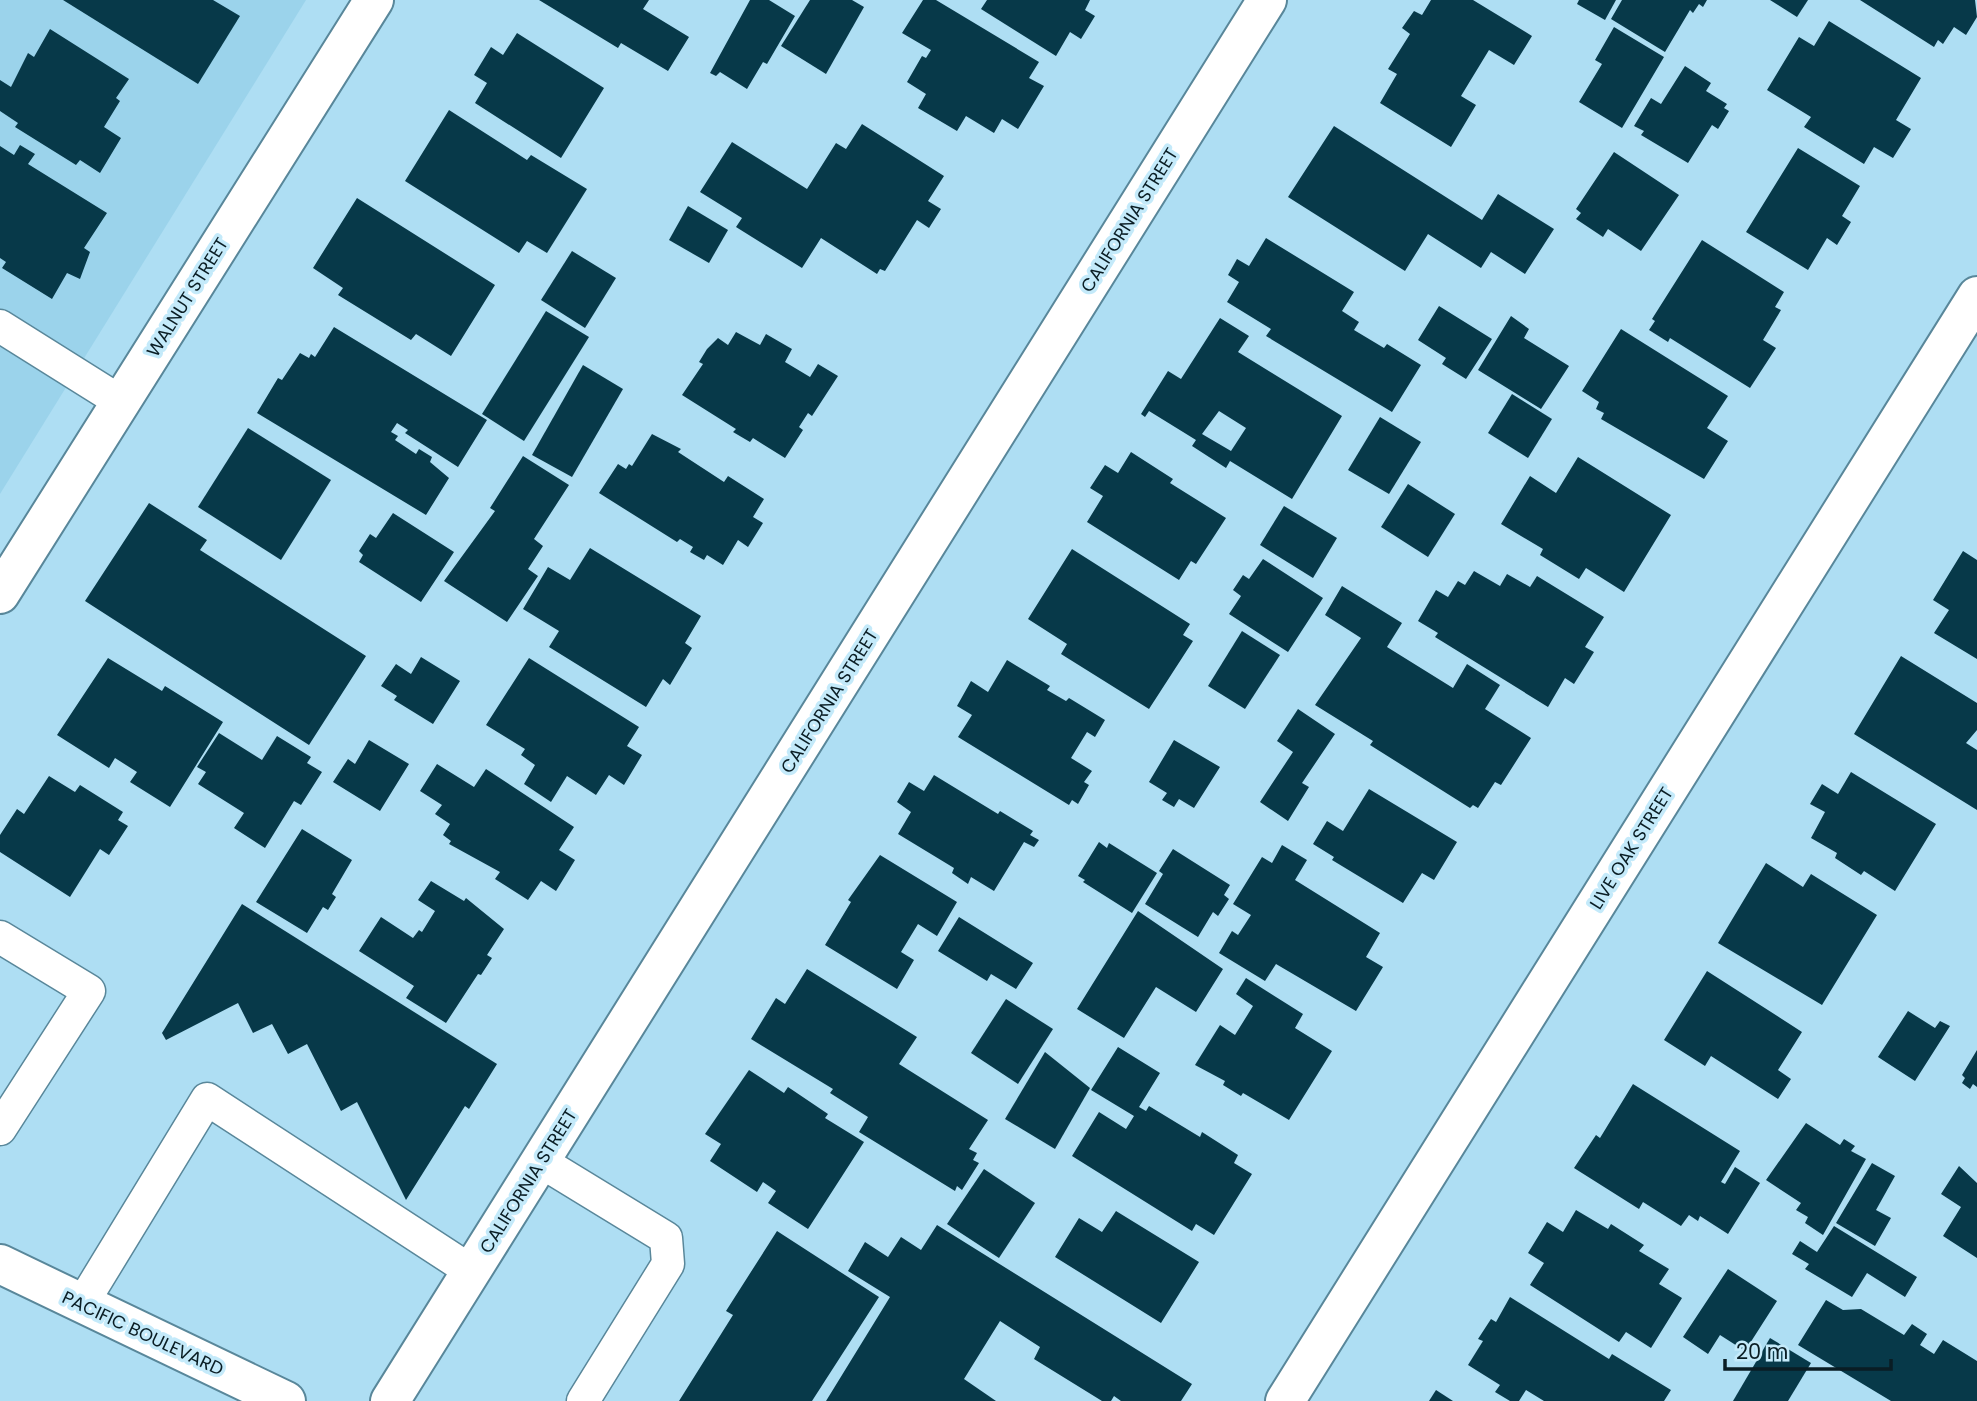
<svg xmlns="http://www.w3.org/2000/svg" width="1977" height="1401" font-family="Poppins,sans-serif">
	<rect width="100%" height="100%" fill="#aedef3"/>
	<polygon fill="#9bd3eb" points="0,0 306,0 0,494"/>
	<g fill="#073949" fill-rule="evenodd">
		<polygon points="63,0 213,0 240,16 198,84"/>
		<polygon points="539,0 649,0 643,9 689,37 668,71 621,43 618,48"/>
		<polygon points="750,0 769,0 795,16 767,64 763,62 747,89 720,72 716,76 710,73"/>
		<polygon points="810,0 852,0 864,7 826,74 781,46"/>
		<polygon points="923,0 936,0 1039,62 1029,78 1044,86 1018,129 1002,119 994,133 966,116 957,131 918,108 926,94 907,82 922,56 926,58 931,50 902,33"/>
		<polygon points="987,0 1090,0 1085,10 1095,16 1081,39 1070,32 1056,56 981,9"/>
		<polygon points="1431,0 1473,0 1532,36 1514,65 1489,50 1461,96 1476,105 1451,147 1380,103 1397,74 1388,69 1410,34 1402,28 1414,11 1422,15"/>
		<polygon points="1579,0 1616,0 1605,20 1577,4"/>
		<polygon points="1622,0 1707,0 1703,7 1699,4 1693,13 1690,10 1665,52 1611,19"/>
		<polygon points="1770,0 1808,0 1797,17"/>
		<polygon points="1860,0 1975,0 1977,17 1966,35 1954,27 1943,44 1938,40 1934,47"/>
		<polygon points="1829,21 1921,78 1896,120 1911,129 1893,158 1874,147 1864,164 1804,127 1811,117 1767,90 1799,37 1814,46"/>
		<polygon points="1614,27 1664,57 1622,128 1579,102 1602,64 1595,60"/>
		<polygon points="50,29 129,79 116,98 120,101 104,127 121,138 100,173 80,160 76,165 15,127 18,123 0,111 0,80 11,87 28,53 34,57"/>
		<polygon points="517,33 604,88 561,158 475,103 487,83 474,75 491,47 503,55"/>
		<polygon points="1685,66 1711,83 1706,91 1727,104 1724,108 1729,111 1718,129 1712,125 1688,163 1641,135 1644,131 1634,126 1651,98 1661,104"/>
		<polygon points="449,110 527,160 531,155 587,189 547,253 527,241 519,253 405,181"/>
		<polygon points="862,124 944,176 928,201 941,209 929,228 917,220 885,271 880,269 877,274 821,238 802,268 736,227 742,218 700,192 732,142 807,189 836,143 846,149"/>
		<polygon points="1334,126 1482,220 1498,194 1554,229 1525,274 1491,252 1481,268 1428,234 1405,271 1288,197"/>
		<polygon points="20,145 35,154 28,164 107,213 84,248 90,252 80,279 67,273 52,299 2,268 6,262 0,258 0,146 14,155"/>
		<polygon points="1798,148 1860,186 1842,216 1851,222 1837,245 1827,238 1808,270 1746,232"/>
		<polygon points="1614,152 1679,195 1641,251 1608,229 1603,237 1576,219 1581,213 1576,209"/>
		<polygon points="357,198 495,285 451,356 416,334 411,340 338,295 343,288 313,268"/>
		<polygon points="688,206 728,230 709,263 669,240"/>
		<polygon points="1266,238 1354,292 1342,311 1359,322 1354,330 1384,348 1387,344 1421,365 1392,412 1266,336 1271,329 1227,302 1239,282 1228,275 1237,259 1249,266"/>
		<polygon points="1702,240 1784,292 1775,307 1781,310 1763,340 1776,348 1750,388 1670,338 1668,342 1649,330 1655,321 1652,319"/>
		<polygon points="572,251 616,278 585,328 541,300"/>
		<polygon points="1439,306 1492,339 1466,379 1442,364 1446,358 1418,340"/>
		<polygon points="546,311 589,337 524,441 482,414"/>
		<polygon points="1511,316 1529,329 1524,338 1569,366 1541,409 1478,370"/>
		<path d="M1220 318 1249 336 1238 352 1342 416 1292 499 1230 461 1226 468 1192 446 1196 440 1149 411 1145 417 1141 414 1168 371 1181 379ZM1219 411 1246 428 1231 451 1202 434Z"/>
		<polygon points="334,327 487,420 458,467 405,433 408,430 397,423 391,432 398,436 395,440 416,454 419,449 432,457 430,462 449,478 426,515 257,413 278,378 282,380 300,353 309,358 311,354 315,357"/>
		<polygon points="1621,329 1728,396 1707,428 1728,441 1704,479 1601,419 1604,413 1596,409 1599,402 1582,391"/>
		<polygon points="736,332 760,345 766,334 792,349 785,362 810,377 818,364 838,376 812,416 808,413 799,427 803,430 785,458 753,438 750,442 733,432 736,429 682,395 703,364 699,362 707,349 718,338 728,345"/>
		<polygon points="583,365 623,389 572,477 532,455"/>
		<polygon points="1512,394 1552,419 1528,458 1488,433"/>
		<polygon points="1380,417 1421,442 1389,494 1348,470"/>
		<polygon points="248,428 331,480 281,560 198,507"/>
		<polygon points="652,434 681,449 678,452 724,482 728,476 764,499 753,517 763,523 748,547 738,540 723,565 707,555 704,560 690,552 693,547 680,539 677,542 599,493 618,464 626,469 629,464 632,466"/>
		<polygon points="1131,452 1173,479 1170,483 1226,518 1196,564 1191,561 1179,580 1087,522 1103,496 1090,488 1105,465 1118,473"/>
		<polygon points="523,456 569,485 534,539 543,546 528,569 538,576 507,622 444,581 495,511 490,508"/>
		<polygon points="1578,457 1671,515 1624,592 1586,568 1579,579 1540,555 1543,549 1501,524 1530,476 1556,493"/>
		<polygon points="1408,484 1455,514 1428,557 1381,527"/>
		<polygon points="149,503 207,540 200,550 366,656 309,745 85,601"/>
		<polygon points="1284,506 1337,538 1313,578 1260,545"/>
		<polygon points="393,513 454,552 421,602 359,562 363,555 359,551 370,534 376,538"/>
		<polygon points="590,548 701,616 685,643 692,648 670,685 663,679 646,707 549,647 559,631 523,609 548,567 570,580"/>
		<polygon points="1072,549 1190,624 1183,635 1193,641 1149,709 1061,654 1067,644 1028,619"/>
		<polygon points="1963,551 1977,560 1977,659 1934,633 1949,610 1933,600"/>
		<polygon points="1263,559 1323,598 1288,652 1229,614 1241,596 1233,590 1243,575 1249,579"/>
		<polygon points="1474,571 1500,586 1507,574 1530,587 1537,576 1604,617 1585,647 1594,652 1574,684 1565,678 1548,707 1435,637 1438,633 1418,621 1436,590 1448,597 1458,581 1465,585"/>
		<polygon points="1342,586 1402,623 1387,647 1453,688 1467,664 1500,685 1485,709 1531,738 1501,785 1495,782 1478,808 1473,805 1470,808 1370,745 1373,741 1315,705 1361,638 1325,615"/>
		<polygon points="1242,631 1280,655 1245,709 1208,686"/>
		<polygon points="1901,656 1977,703 1977,730 1966,743 1977,750 1977,810 1854,734"/>
		<polygon points="421,657 460,681 433,724 394,700 397,696 381,686 396,664 411,674"/>
		<polygon points="108,658 162,691 165,686 223,722 170,807 130,782 137,772 115,758 109,768 57,735"/>
		<polygon points="529,658 639,727 627,746 642,755 624,785 609,775 596,795 567,776 551,802 524,784 535,765 521,755 525,749 486,725"/>
		<polygon points="1007,660 1050,686 1047,690 1066,701 1069,698 1105,720 1095,737 1087,732 1071,758 1092,771 1084,782 1089,785 1078,804 1072,800 1069,805 958,737 972,715 957,706 971,681 988,692"/>
		<polygon points="1298,709 1335,734 1302,783 1309,787 1288,821 1260,802 1293,752 1277,741"/>
		<polygon points="219,733 262,760 277,736 311,757 307,763 322,772 301,805 294,801 265,848 234,828 244,813 198,784 206,772 197,767"/>
		<polygon points="369,740 409,764 380,811 333,782 348,759 355,764"/>
		<polygon points="1174,740 1220,767 1194,808 1179,799 1174,807 1162,800 1167,793 1149,782"/>
		<polygon points="437,764 474,787 486,769 574,827 559,850 575,860 556,891 541,881 528,900 495,879 500,872 449,844 451,841 443,835 450,824 435,814 442,805 420,791"/>
		<polygon points="1851,772 1936,824 1895,891 1864,871 1861,875 1835,858 1837,853 1811,838 1825,812 1810,804 1822,784 1838,794"/>
		<polygon points="934,775 998,814 1000,811 1033,831 1030,835 1039,840 1034,847 1024,842 994,891 971,877 968,884 952,873 954,868 898,834 911,812 897,802 909,782 924,791"/>
		<polygon points="49,776 75,792 80,785 123,812 118,820 128,826 109,855 100,849 70,897 0,852 0,835 17,809 24,814"/>
		<polygon points="1369,789 1457,842 1434,880 1422,873 1403,903 1332,860 1334,857 1313,844 1327,821 1343,831"/>
		<polygon points="302,829 352,860 332,894 336,897 328,910 323,907 307,933 256,902"/>
		<polygon points="1099,842 1107,848 1109,843 1157,873 1132,913 1083,882 1085,880 1078,876"/>
		<polygon points="1282,845 1307,860 1295,880 1380,933 1366,957 1383,967 1356,1011 1276,964 1265,981 1219,953 1232,931 1238,935 1251,915 1233,904 1262,857 1272,863"/>
		<polygon points="1173,849 1230,885 1224,895 1229,899 1218,916 1213,912 1198,937 1145,904 1163,874 1159,871"/>
		<polygon points="880,855 957,902 937,936 918,924 901,952 914,960 897,989 825,945 851,902 848,900"/>
		<polygon points="1766,863 1803,887 1811,874 1877,915 1822,1005 1718,943"/>
		<polygon points="431,881 464,901 466,898 504,929 487,955 492,958 481,975 478,974 446,1023 406,998 414,986 359,951 381,917 413,938 419,930 422,932 435,911 418,900"/>
		<polygon points="242,904 497,1064 469,1109 465,1106 406,1200 357,1102 341,1111 307,1044 288,1054 272,1024 253,1033 238,1003 166,1040 162,1033"/>
		<polygon points="1138,911 1223,969 1196,1012 1156,987 1124,1038 1077,1009"/>
		<polygon points="959,917 1033,963 1016,989 991,974 987,981 938,951"/>
		<polygon points="807,969 917,1037 899,1064 988,1120 969,1149 977,1153 973,1160 979,1163 962,1190 957,1186 955,1191 859,1132 868,1117 830,1093 833,1089 751,1039 776,998 785,1004"/>
		<polygon points="1707,971 1802,1032 1778,1070 1791,1079 1778,1099 1711,1056 1705,1066 1664,1040"/>
		<polygon points="1246,978 1303,1014 1295,1028 1332,1051 1289,1120 1243,1093 1241,1096 1223,1085 1225,1081 1195,1065 1220,1025 1235,1035 1253,1006 1236,994"/>
		<polygon points="1006,999 1053,1029 1018,1084 971,1053"/>
		<polygon points="1908,1011 1935,1028 1940,1021 1950,1026 1915,1081 1878,1057"/>
		<polygon points="1118,1047 1160,1073 1139,1107 1146,1111 1149,1106 1200,1137 1202,1132 1238,1155 1234,1163 1252,1174 1214,1235 1196,1224 1192,1231 1072,1156 1099,1112 1126,1129 1134,1116 1091,1090"/>
		<polygon points="1977,1050 1977,1087 1973,1084 1970,1089 1962,1083 1965,1078 1962,1075"/>
		<polygon points="1045,1052 1090,1088 1055,1149 1005,1119"/>
		<polygon points="749,1070 784,1093 788,1087 828,1114 825,1118 864,1142 808,1229 768,1203 776,1191 763,1182 757,1192 710,1161 721,1144 705,1134"/>
		<polygon points="1633,1084 1740,1151 1721,1182 1725,1184 1735,1167 1760,1183 1728,1234 1700,1216 1698,1221 1689,1215 1681,1226 1643,1202 1639,1209 1574,1168 1596,1135 1600,1138"/>
		<polygon points="1806,1123 1840,1145 1844,1139 1855,1146 1851,1151 1866,1159 1823,1235 1805,1223 1808,1217 1796,1210 1801,1203 1766,1180"/>
		<polygon points="1872,1163 1895,1176 1876,1210 1891,1218 1875,1246 1836,1223"/>
		<polygon points="1959,1166 1977,1183 1977,1258 1943,1236 1961,1207 1941,1194"/>
		<polygon points="984,1169 1035,1203 999,1258 947,1224"/>
		<polygon points="1576,1210 1608,1229 1611,1224 1644,1245 1639,1251 1669,1269 1659,1284 1682,1298 1651,1348 1626,1332 1619,1342 1530,1285 1544,1263 1528,1253 1547,1222 1563,1232"/>
		<polygon points="1116,1211 1199,1262 1161,1323 1055,1257 1079,1218 1102,1232"/>
		<polygon points="937,1225 1192,1384 1181,1401 1121,1401 1114,1396 1111,1401 1102,1401 1034,1359 1040,1347 1000,1321 964,1379 996,1401 826,1401 890,1297 848,1271 865,1242 888,1257 901,1237 921,1250"/>
		<polygon points="1834,1226 1917,1277 1905,1297 1867,1273 1852,1297 1805,1269 1809,1264 1792,1254 1800,1241 1817,1252"/>
		<polygon points="777,1231 879,1297 812,1401 679,1401 733,1315 726,1311"/>
		<polygon points="1728,1269 1777,1301 1745,1351 1720,1335 1708,1354 1683,1337"/>
		<polygon points="1510,1297 1609,1359 1612,1354 1671,1390 1664,1401 1544,1401 1526,1390 1519,1401 1510,1401 1495,1392 1500,1385 1468,1365 1483,1341 1478,1339 1491,1319 1496,1322"/>
		<polygon points="1826,1300 1843,1310 1861,1309 1904,1335 1912,1324 1927,1334 1920,1345 1934,1354 1943,1340 1977,1361 1977,1401 1891,1401 1798,1345"/>
		<polygon points="1770,1338 1811,1363 1788,1401 1733,1401"/>
		<polygon points="1436,1390 1453,1401 1429,1401"/>
	</g>
	<g fill="none" stroke-linecap="round" stroke-linejoin="round">
		<g stroke="#59879a" stroke-width="35">
			<g id="service">
				<polyline points="0,326 121,402"/>
				<polyline points="0,937 89,991 0,1129"/>
				<polyline points="540,1161 666,1238 668,1264 583,1401"/>
				<polyline points="82,1304 207,1099 471,1271"/>
			</g>
		</g>
		<g stroke="#59879a" stroke-width="42">
			<g id="minor">
				<polyline points="0,594 374,0"/>
				<polyline points="390,1401 1267,0"/>
				<polyline points="1285,1401 1977,296"/>
			</g>
		</g>
		<g stroke="#59879a" stroke-width="42">
			<polyline id="primary" points="0,1264 286,1401"/>
		</g>
		<use href="#service" stroke="#fff" stroke-width="32"/>
		<use href="#minor" stroke="#fff" stroke-width="38"/>
		<use href="#primary" stroke="#fff" stroke-width="38"/>
	</g>
	<g text-anchor="middle" dominant-baseline="central" stroke-width="7" stroke-linejoin="round" paint-order="stroke">
		<g font-size="18" fill="#0a1d24" stroke="#c4eafa">
			<text transform="translate(1129 220) rotate(-58)">CALIFORNIA STREET</text>
			<text transform="translate(187 297) rotate(-58)">WALNUT STREET</text>
			<text transform="translate(829 701) rotate(-58)">CALIFORNIA STREET</text>
			<text transform="translate(1631 848) rotate(-58)">LIVE OAK STREET</text>
			<text transform="translate(528 1181) rotate(-58)">CALIFORNIA STREET</text>
			<text transform="translate(143 1333) rotate(25)">PACIFIC BOULEVARD</text>
		</g>
	</g>
	<path d="M1725 1359v10h166v-10" fill="none" stroke="#0a1d24" stroke-width="3.5"/>
	<text x="1736" y="1359" font-size="21" fill="#0a1d24" stroke="#c4eafa" stroke-width="5" paint-order="stroke">20 m</text>
</svg>
